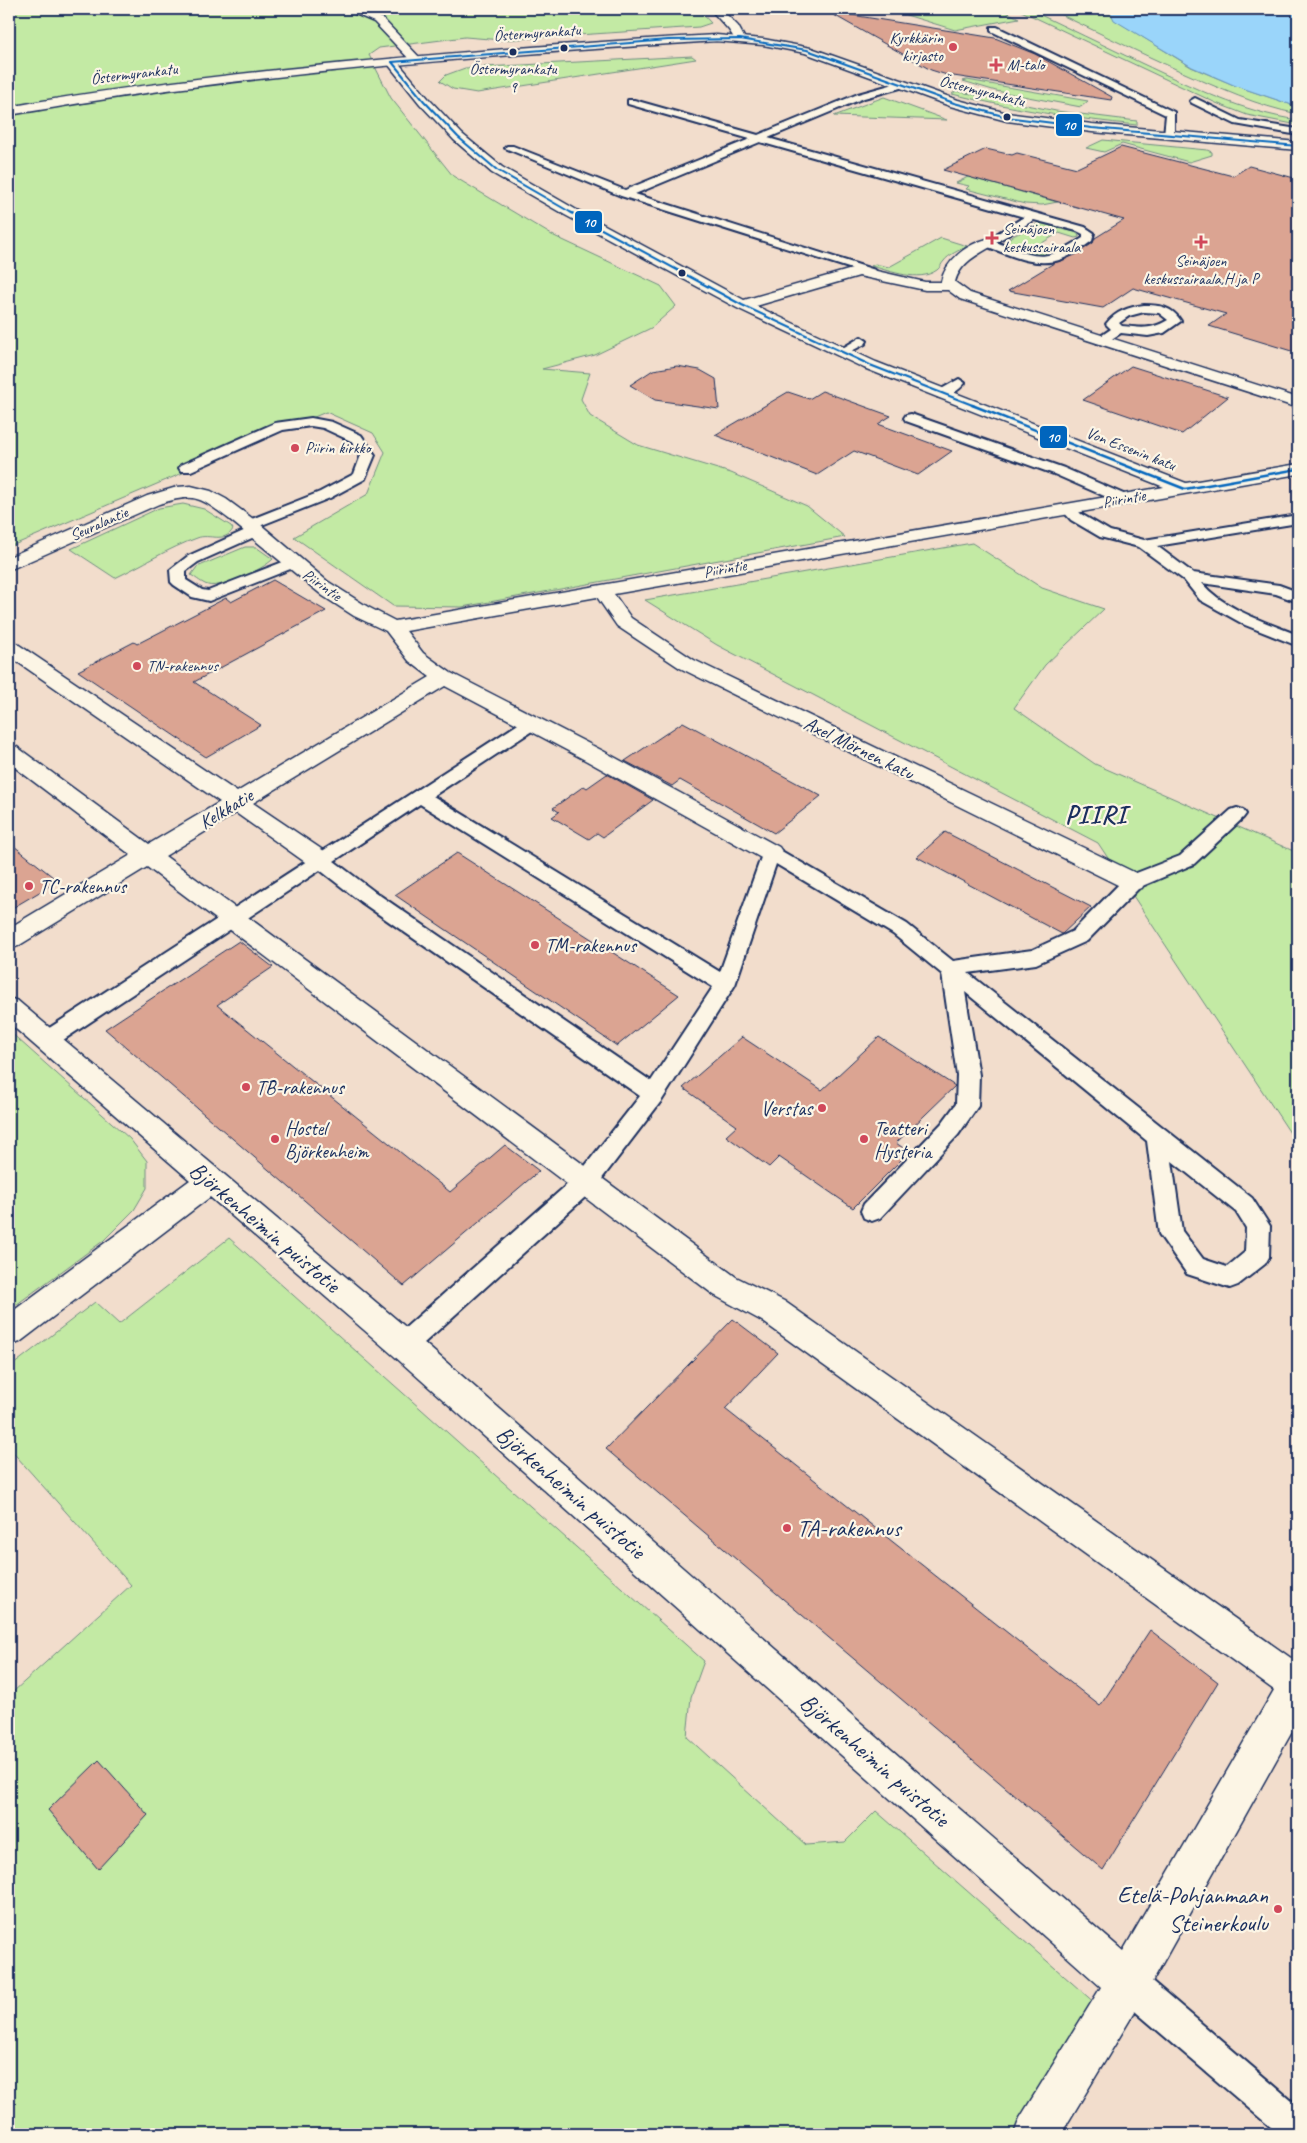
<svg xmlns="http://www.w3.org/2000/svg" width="1307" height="2143" font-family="Caveat,sans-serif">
	<rect width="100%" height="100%" fill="#f2ddcc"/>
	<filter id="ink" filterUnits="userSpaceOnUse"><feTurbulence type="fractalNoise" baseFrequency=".02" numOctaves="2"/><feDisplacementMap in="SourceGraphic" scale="10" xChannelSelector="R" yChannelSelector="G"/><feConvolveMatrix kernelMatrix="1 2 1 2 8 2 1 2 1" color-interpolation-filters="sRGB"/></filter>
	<g filter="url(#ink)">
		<g fill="#c3eaa4" stroke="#6f8c81">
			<polygon points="9,9 698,9 711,23 699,27 502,40 465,37 379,48 369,55 391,98 453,176 552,235 661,286 676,306 651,328 595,355 542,369 590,373 581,399 590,416 638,445 731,473 807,506 845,537 462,607 393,606 294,537 368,494 385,452 373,433 326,412 9,547"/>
			<polygon points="871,9 1000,9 1019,18 955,30 893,11 880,13"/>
			<path d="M1017 9H1028C1066 27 1103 45 1141 63 1192 87 1242 112 1298 120V125L1247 115 1216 103Z"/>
			<path d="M1049 9H1109L1115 20 1191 67 1236 86 1298 107V114C1257 106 1219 88 1180 71 1136 51 1093 30 1049 9Z"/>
			<polygon points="692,56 696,59 477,93 453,89 440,81 446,75 465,68"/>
			<polygon points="967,80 1088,101 1081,107 996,91 963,81"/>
			<path d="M956 91 1056 111 1137 121V125C1074 119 1013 109 952 94Z"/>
			<polygon points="884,97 947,120 834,116"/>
			<polygon points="1103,140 1207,150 1212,152 1212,155 1189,162 1122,144 1104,152 1086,148"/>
			<polygon points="1116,168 1140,186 1042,205 1025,204 966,189 969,186 956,183 968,177 1057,202"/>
			<path d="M1039 223 1075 232 1079 235V237L1075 238 1059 233 1035 247 1051 252 1052 254C1039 259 1016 250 1005 243V240Z"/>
			<path d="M941 238 967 246C960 250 948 255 944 261 941 264 941 267 937 270 919 283 891 271 871 266L875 264 889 267Z"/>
			<path d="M183 504 204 509 231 526 233 529C225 544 209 533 197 538 169 548 142 565 115 578L71 549 159 508Z"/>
			<polygon points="972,543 1042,588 1104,609 1045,665 1014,708 1095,764 1298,853 1298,1145 1098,843 717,645 645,600"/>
			<path d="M245 547H256L273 559C264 569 221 589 208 585 203 584 196 578 191 575L197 567Z"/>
			<polygon points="9,1031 130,1139 147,1161 147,1188 134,1210 103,1241 9,1310"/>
			<polygon points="229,1238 704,1661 691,1697 687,1737 806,1845 845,1842 876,1811 1096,2004 1020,2134 9,2134 9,1684 14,1691 131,1585 9,1448 9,1368 95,1302 119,1324"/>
		</g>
		<polygon fill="#9ad5fa" stroke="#6793bc" points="1109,9 1298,9 1298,107 1236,86 1192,67 1114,20"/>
		<g fill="#dba492" stroke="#1b2f5e">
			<polygon points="833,12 995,38 1035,54 1112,97 1111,100 947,75 931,70 832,14"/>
			<polygon points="1121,147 1233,176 1249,166 1298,179 1298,353 1209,326 1226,314 1133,288 1103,308 1008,291 1054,263 1075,255 1093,243 1095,238 1124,220 943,170 986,149 1012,155 1017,153 1077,168"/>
			<polygon points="677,366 700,370 716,379 719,409 655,400 630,385 653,370"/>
			<polygon points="1131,366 1150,372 1228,397 1182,434 1083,400"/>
			<polygon points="822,391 891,416 878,424 952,451 918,475 854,451 817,475 715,435 788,392 809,399"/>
			<polygon points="273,580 326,611 194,682 261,725 206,757 78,671 134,642 137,644 226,598 231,602"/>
			<polygon points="683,722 821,796 774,833 680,780 672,786 625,761"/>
			<polygon points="607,774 653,800 603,837 597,833 589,839 552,817 559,812 553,808 584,786 587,788"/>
			<polygon points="945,832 1091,907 1062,934 917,857"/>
			<polygon points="9,842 58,881 9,910"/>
			<polygon points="457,853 679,995 617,1046 395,895"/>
			<polygon points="239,941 273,967 217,1005 450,1192 505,1145 539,1171 404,1286 105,1029"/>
			<polygon points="742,1037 822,1090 879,1037 955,1086 896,1143 909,1152 853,1208 779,1157 769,1167 726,1136 737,1126 683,1088"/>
			<polygon points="733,1319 778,1353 725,1409 1100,1706 1150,1630 1218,1682 1103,1870 606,1449"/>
			<polygon points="99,1760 148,1815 98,1869 48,1810"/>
		</g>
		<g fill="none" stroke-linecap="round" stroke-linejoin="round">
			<g stroke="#1b2f5e" stroke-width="4">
				<g id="lane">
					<polygon points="991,27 997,27 1174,112 1174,135 1169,138 1164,135 1166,115 991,31"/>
					<path d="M901 82 906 85 904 87 864 98 768 138 1085 227 1094 233 1092 241C1082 248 1073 255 1062 259 1035 269 1008 254 983 245L982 243 1024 217 760 142 635 194 875 270 877 272 871 275 621 196 505 148 507 146H513L625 190 750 139 628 104V100H634L758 135 858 94ZM1034 220 1077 231 1083 234V238C1043 263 1039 259 996 242Z"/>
					<polygon points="1195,98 1240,120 1298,129 1298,135 1235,124 1192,103 1190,101"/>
					<path d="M1144 305C1160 305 1172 307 1181 321L1164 333 1148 336 1121 333 1105 343H1097L1095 340 1111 329 1106 324C1116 311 1129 307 1144 305ZM1144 312 1159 313 1168 320C1151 330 1142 328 1122 326L1119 323 1129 316Z"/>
					<polygon points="861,337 867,341 865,344 842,356 836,352"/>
					<path d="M959 379 965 383C959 390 948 399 938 397L937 394 938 391Z"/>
					<polygon points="911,414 1064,468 1128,496 1130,499 1128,502 1118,502 1054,474 906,421 904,418 906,415"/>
					<polygon points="311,418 332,422 361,435 375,455 365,479 330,498 257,527 263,531 261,534 198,562 186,571 186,580 202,590 208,591 288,560 298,560 300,563 298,566 209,601 192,597 174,585 171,582 170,570 188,556 248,529 242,525 244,522 320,492 354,474 361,455 351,441 323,428 311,426 283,430 191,471 181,471 179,468 181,465 275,423"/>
					<path d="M1068 505 1073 506 1081 514 1110 531 1144 540 1298 515V523L1157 546 1193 573 1279 585 1298 592V602L1276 594 1202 583C1223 609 1268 623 1298 635V646L1245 625 1200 600 1184 580 1139 547 1100 537 1071 520 1061 509 1063 506Z"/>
					<path d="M532 718 538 719 540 723 538 727 433 796 720 972 764 849 771 847 778 849 907 924 953 961 1032 950 1073 931 1126 877 1180 856 1231 810 1237 808 1243 810 1246 814 1243 818 1194 864 1140 887 1087 941 1036 964 968 973 1252 1198 1270 1226 1269 1257 1265 1264 1238 1285 1230 1288 1187 1274 1159 1234 1147 1141 965 992 979 1075 978 1106 958 1135 880 1218 872 1221 864 1218 861 1211 864 1204 942 1123 956 1104 957 1075 942 974 893 934 776 864 735 985 662 1100 594 1189 413 1353 404 1356 395 1353 392 1345 395 1337 578 1175 640 1096 361 902 320 870 54 1046 47 1048 40 1046 37 1040 40 1034 526 719ZM420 804 713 987 651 1081 375 892 334 861ZM1172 1161 1236 1212 1246 1228 1245 1252 1227 1267 1203 1259 1182 1231Z"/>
					<polygon points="1128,1967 1140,1971 1298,2106 1298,2134 1279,2134 1116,1995 1112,1983 1116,1971"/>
				</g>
			</g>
			<g stroke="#1b2f5e" stroke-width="3">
				<g id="street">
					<polygon points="344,9 358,9 382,18 421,59 419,61 411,61 374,22"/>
					<polygon points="710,9 721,9 738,26 745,39 744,41 736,41 729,30"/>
					<path d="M392 59 396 60 428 98 462 134 502 167 575 209 744 300 859 267 925 282H941C945 261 967 244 987 239L992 240 994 243 992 246C977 255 960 263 955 282L970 293 1298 398V408L960 299 948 290H925L859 276 756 306 876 362 1186 483 1298 464V474L614 594 631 618 694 660 1142 876 1145 882 1142 888 1133 890 1124 888 680 668 617 626 597 597 406 631 423 653 451 673 603 751 779 847 783 853 779 859 771 861 763 859 587 761 445 686 253 803 330 855 333 861 330 867 321 869 312 867 236 813 165 856 736 1277 784 1301 1298 1663V1721L1143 1998 1061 2134H1014L1020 2118 1101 1987 393 1355 210 1197 20 1342 9 1346V1314L190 1180 9 1023V998L18 1001 415 1335 1123 1951 1274 1690 762 1321 714 1295 147 867 18 946 9 949V928L131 855 9 763V745L17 747 149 844 220 802 9 656V641L16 643 237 792 430 677 409 661 386 631 354 616 323 596 229 519C199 497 196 492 159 504L9 570V557L147 496 177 487 191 486 211 491 226 499 260 524 327 581 368 607 395 621 1164 487 864 368 737 308 565 215 492 173 454 140 420 104 388 64 386 62 388 60Z"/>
				</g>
			</g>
			<g stroke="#1b2f5e" stroke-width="3">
				<path id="secondary" d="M716 35 763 39 811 48 958 100 1007 113 1092 124 1298 142V150L1092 132 1007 121 950 106 805 53 763 45 716 41C541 52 366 65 192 87 131 94 70 105 9 115V107C101 90 193 79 286 69 429 54 572 43 716 35Z"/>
			</g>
			<use href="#lane" fill="#fcf5e5" fill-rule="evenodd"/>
			<use href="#street" fill="#fcf5e5" fill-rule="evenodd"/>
			<use href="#secondary" fill="#fcf5e5" fill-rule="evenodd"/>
			<g stroke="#fcf5e5" stroke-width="4">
				<g id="bus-1-far1">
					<polyline points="392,62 424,101 458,137 497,170 570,212 742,305 870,365 975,406"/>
					<polyline points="392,62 668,40 740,39 807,50 954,103 1007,117 1092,128 1298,146"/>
				</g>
			</g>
			<g stroke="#fcf5e5" stroke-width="5">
				<polyline id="bus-1" points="972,405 1185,489 1298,469"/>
			</g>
			<use href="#bus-1-far1" stroke="#0065bd" stroke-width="2"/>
			<use href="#bus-1" stroke="#0065bd" stroke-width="2.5"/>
		</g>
	</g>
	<g fill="#d1495b" stroke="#fcf5e5" stroke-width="2">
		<circle cx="953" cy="47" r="5"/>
		<path d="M993.5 57.5h5v5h5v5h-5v5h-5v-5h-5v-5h5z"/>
		<path d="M989.5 230.5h5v5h5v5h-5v5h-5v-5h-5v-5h5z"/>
		<path d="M1198.5 234.5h5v5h5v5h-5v5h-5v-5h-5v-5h5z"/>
		<circle cx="295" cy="448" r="5"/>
		<circle cx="137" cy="666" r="5"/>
		<circle cx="29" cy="886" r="5"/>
		<circle cx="535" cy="945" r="5"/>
		<circle cx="246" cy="1087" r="5"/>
		<circle cx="822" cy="1108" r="5"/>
		<circle cx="275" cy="1139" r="5"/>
		<circle cx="864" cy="1139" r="5"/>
		<circle cx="787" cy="1528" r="5"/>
		<circle cx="1278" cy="1909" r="5"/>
	</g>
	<g fill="#1b2f5e" stroke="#fcf5e5" stroke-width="2">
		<circle cx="564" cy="48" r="4.5"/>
		<circle cx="513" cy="52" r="4.5"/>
		<circle cx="1007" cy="117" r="4.5"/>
		<circle cx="682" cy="273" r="4.5"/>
	</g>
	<g text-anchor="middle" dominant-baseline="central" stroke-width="4.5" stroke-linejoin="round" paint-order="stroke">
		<g font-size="16" fill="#1b2f5e" stroke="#fcf5e5">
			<text transform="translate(537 33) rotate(-4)">Östermyrankatu</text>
			<text transform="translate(134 74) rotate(-7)">Östermyrankatu</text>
			<text transform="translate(982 91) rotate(14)">Östermyrankatu</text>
			<text transform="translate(1131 449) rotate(21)">Von Essenin katu</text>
			<text transform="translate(1124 499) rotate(-10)">Piirintie</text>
			<text transform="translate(99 524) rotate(-24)">Seuralantie</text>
			<text transform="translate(725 569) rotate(-10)">Piirintie</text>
			<text transform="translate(322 585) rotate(35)">Piirintie</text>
		</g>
		<g font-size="16" fill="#1b2f5e" stroke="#fcf5e5" text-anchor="start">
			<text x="943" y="38" text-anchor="end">Kyrkkärin<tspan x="943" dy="18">kirjasto</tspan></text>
			<text x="1007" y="65">M-talo</text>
			<text x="1003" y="229">Seinäjoen<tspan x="1003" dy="18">keskussairaala</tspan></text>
			<text x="1201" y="261" text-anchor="middle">Seinäjoen<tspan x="1201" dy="18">keskussairaala,H ja P</tspan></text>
			<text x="305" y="448">Piirin kirkko</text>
			<text x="147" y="666">TN-rakennus</text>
		</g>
		<g font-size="16" fill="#1b2f5e" stroke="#fcf5e5">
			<text x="513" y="69">Östermyrankatu<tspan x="513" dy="18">9</tspan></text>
		</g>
		<g font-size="20" fill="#1b2f5e" stroke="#fcf5e5">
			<text transform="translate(859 748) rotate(26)">Axel Mörnen katu</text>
			<text transform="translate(226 809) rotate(-31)">Kelkkatie</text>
		</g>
		<g font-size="20" fill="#1b2f5e" stroke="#fcf5e5" text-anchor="start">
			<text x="39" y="886">TC-rakennus</text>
			<text x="545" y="945">TM-rakennus</text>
			<text x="256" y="1087">TB-rakennus</text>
			<text x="812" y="1108" text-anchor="end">Verstas</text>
			<text x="285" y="1128">Hostel<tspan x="285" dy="23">Björkenheim</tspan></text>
			<text x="874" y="1128">Teatteri<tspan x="874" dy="23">Hysteria</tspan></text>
		</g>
		<g font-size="24" fill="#1b2f5e" stroke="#fcf5e5">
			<text transform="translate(265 1227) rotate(40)">Björkenheimin puistotie</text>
			<text transform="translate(571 1492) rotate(41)">Björkenheimin puistotie</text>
			<text transform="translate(875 1760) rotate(41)">Björkenheimin puistotie</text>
		</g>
		<g font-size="24" fill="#1b2f5e" stroke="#fcf5e5" text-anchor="start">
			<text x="797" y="1528">TA-rakennus</text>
			<text x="1268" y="1895" text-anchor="end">Etelä-Pohjanmaan<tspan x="1268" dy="28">Steinerkoulu</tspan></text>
		</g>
		<g font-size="25" font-weight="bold" letter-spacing="1" fill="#1b2f5e" stroke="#fcf5e5">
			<text x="1096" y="815">PIIRI</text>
		</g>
	</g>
	<g stroke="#fcf5e5" stroke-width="2">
		<rect x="1055" y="113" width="28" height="24" rx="5" fill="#0065bd"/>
		<rect x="574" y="210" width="29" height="24" rx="5" fill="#0065bd"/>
		<rect x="1039" y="425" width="29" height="24" rx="5" fill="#0065bd"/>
	</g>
	<g font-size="14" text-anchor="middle" font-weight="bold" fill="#fff">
		<text x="1069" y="130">10</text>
		<text x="589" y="227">10</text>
		<text x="1053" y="442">10</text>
	</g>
	<rect width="1307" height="2143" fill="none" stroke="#fcf5e5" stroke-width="30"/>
	<rect x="15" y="15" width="1277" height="2113" fill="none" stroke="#1b2f5e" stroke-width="2" filter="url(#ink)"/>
</svg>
